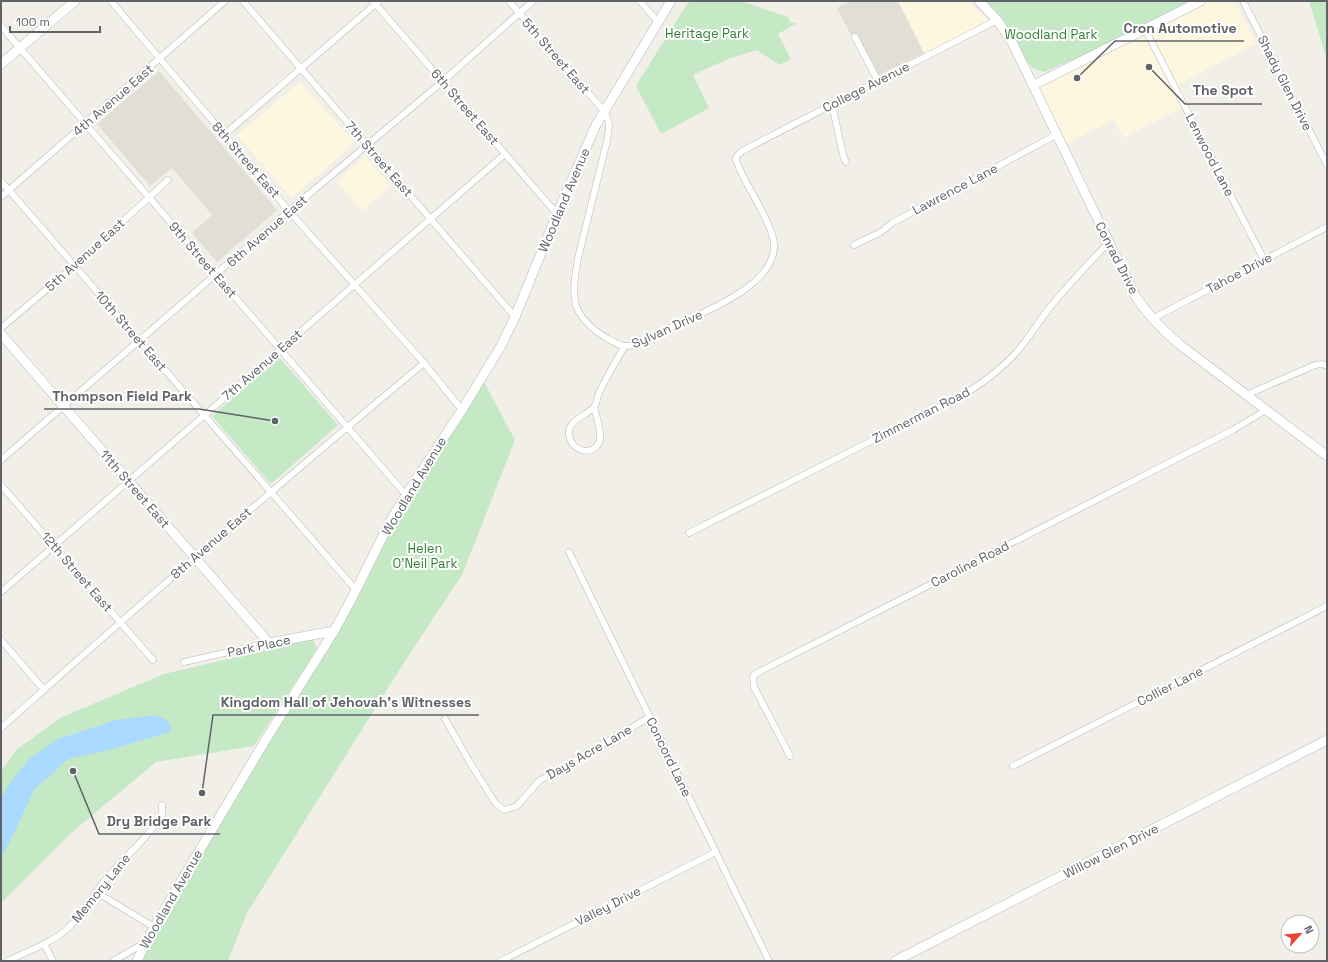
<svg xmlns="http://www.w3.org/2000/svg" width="1328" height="962" font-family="'Space Grotesk',sans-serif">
	<rect width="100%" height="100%" fill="#f1efe8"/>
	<g fill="#fef7e0">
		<polygon points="898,1 968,1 993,25 928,60"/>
		<polygon points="1205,1 1234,1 1256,44 1179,84 1189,104 1124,138 1114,119 1067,143 1038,87"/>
		<polygon points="300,82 355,143 291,198 237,135"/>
		<polygon points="365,156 391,186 362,211 336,181"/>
	</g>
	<g fill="#e1ded6">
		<polygon points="851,1 898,1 924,53 873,78 837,8"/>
		<polygon points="159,71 277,210 217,262 192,233 212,215 172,168 150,186 97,124"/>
	</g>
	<g fill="#c5e8c5">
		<polygon points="689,1 741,1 788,17 790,22 797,23 778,34 791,59 779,65 757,50 728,59 693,75 709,108 661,134 636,86"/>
		<polygon points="986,1 1189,1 1091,52 1044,72 1034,69 1027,62 1001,16"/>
		<polygon points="1309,1 1327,1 1327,59"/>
		<polygon points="279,357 338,425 271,484 212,416"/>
		<polygon points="483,380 515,440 462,575 405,661 247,913 228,961 142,961 152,938 218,828 364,586 379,554 408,499"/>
		<polygon points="313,639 317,649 254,746 156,762 71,833 1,903 1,771 16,750 62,717 164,674"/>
	</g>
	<polygon fill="#aadaff" points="155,715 165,719 170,724 170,732 109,750 68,759 34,790 13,835 1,858 1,800 7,787 28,760 58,739 116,720"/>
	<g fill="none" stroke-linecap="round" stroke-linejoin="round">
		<g stroke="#b5b8bc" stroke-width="7">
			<g id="street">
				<polyline points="111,1 289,211 424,363 462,410"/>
				<polyline points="243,1 515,317"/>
				<polyline points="373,1 557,214"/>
				<path d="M509 1 604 111C611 123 609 128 607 141L578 258C571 299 570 316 608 339 617 344 624 348 634 345 652 337 669 329 687 320 716 307 783 279 773 238 766 211 745 186 736 160V157L742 151 997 20"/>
				<polyline points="640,1 658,22"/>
				<polyline points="1243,1 1327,165"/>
				<polyline points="1,26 406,495"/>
				<polyline points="1145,29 1264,260"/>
				<polyline points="855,37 878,81"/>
				<polyline points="832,104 843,155 846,162"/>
				<polyline points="224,135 379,1"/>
				<polyline points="1,181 356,590"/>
				<polyline points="1,197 225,1"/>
				<polyline points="854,245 881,232 892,223 1056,135"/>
				<polyline points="1152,319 1327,227"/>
				<polyline points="1,328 74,266 168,180"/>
				<polyline points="1246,395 1315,365 1322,364 1327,366"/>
				<path d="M594 407C596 416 603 435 599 443 591 457 574 450 570 439 563 421 586 417 594 407 597 404 597 397 599 393 606 377 616 362 624 347"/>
				<polyline points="1,460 289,211 442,82 533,1"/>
				<polyline points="1,485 153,660"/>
				<path d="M689 533 968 392C985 381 1000 370 1014 355 1028 340 1038 322 1051 306 1069 284 1089 263 1109 242"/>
				<polyline points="569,552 769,961"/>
				<polyline points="1,592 505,154"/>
				<polyline points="1,640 44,690"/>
				<polyline points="184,662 269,643"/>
				<polyline points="445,719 472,766 496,804 504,810 517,806 539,781 650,717"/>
				<path d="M1 728C140 604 281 482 424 363"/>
				<polyline points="790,756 754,687 753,677 755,674 1233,430 1266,410"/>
				<polyline points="1013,766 1327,606"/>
				<polyline points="96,892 154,927"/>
				<polyline points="44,944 53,961"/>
				<path d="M8 961C27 951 50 944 67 929 83 915 93 895 106 879 123 858 146 840 161 817 163 813 162 809 162 805"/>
				<polyline points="113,961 146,942"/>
				<polyline points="501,961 716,852"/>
			</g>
		</g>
		<g stroke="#b6babf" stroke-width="10">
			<g id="secondary">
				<path d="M979 1 997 20 1012 42 1134 294C1147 314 1161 329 1179 344L1327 456"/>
				<polyline points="1,64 75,1"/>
				<polyline points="1034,85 1201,1"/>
				<polyline points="1,334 269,643 334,631"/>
				<polyline points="137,961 146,942 164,910 265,741 334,631 351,600 392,518 406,495 462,410 501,346 515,317 557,214 596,125 671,1"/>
				<polyline points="895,961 1327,740"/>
			</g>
		</g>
		<use href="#street" stroke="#fff" stroke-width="6"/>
		<use href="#secondary" stroke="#fff" stroke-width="9"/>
	</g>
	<g text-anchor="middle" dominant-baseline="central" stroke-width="4" stroke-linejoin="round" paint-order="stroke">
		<g font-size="13" fill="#348238" stroke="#fff">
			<text x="707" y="33">Heritage Park</text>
			<text x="1051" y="34">Woodland Park</text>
			<text x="425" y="548">Helen<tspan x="425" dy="15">O'Neil Park</tspan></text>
		</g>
		<g font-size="13" fill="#5f6368" stroke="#fff">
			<text transform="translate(556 56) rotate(49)">5th Street East</text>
			<text transform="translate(1285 83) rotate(63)">Shady Glen Drive</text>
			<text transform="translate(866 87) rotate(-27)">College Avenue</text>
			<text transform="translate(113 100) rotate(-41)">4th Avenue East</text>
			<text transform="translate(465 107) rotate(49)">6th Street East</text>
			<text transform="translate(1210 155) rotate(63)">Lenwood Lane</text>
			<text transform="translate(379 159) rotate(49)">7th Street East</text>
			<text transform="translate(246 160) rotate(49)">8th Street East</text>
			<text transform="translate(955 189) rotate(-28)">Lawrence Lane</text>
			<text transform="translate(564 200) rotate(-67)">Woodland Avenue</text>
			<text transform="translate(267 231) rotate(-41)">6th Avenue East</text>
			<text transform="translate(85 255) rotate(-42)">5th Avenue East</text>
			<text transform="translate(1117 258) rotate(63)">Conrad Drive</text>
			<text transform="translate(203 260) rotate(49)">9th Street East</text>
			<text transform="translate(1239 273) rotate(-28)">Tahoe Drive</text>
			<text transform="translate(667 329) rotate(-24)">Sylvan Drive</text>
			<text transform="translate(131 331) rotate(49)">10th Street East</text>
			<text transform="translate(262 365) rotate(-41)">7th Avenue East</text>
			<text transform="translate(921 415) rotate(-27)">Zimmerman Road</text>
			<text transform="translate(414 486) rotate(-59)">Woodland Avenue</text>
			<text transform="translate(135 489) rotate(49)">11th Street East</text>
			<text transform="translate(211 543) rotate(-41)">8th Avenue East</text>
			<text transform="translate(970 564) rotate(-27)">Caroline Road</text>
			<text transform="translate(77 572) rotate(49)">12th Street East</text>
			<text transform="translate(259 646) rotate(-12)">Park Place</text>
			<text transform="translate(1170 686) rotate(-27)">Collier Lane</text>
			<text transform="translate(589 752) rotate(-30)">Days Acre Lane</text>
			<text transform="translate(669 757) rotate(64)">Concord Lane</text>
			<text transform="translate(1111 851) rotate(-27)">Willow Glen Drive</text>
			<text transform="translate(101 888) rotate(-51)">Memory Lane</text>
			<text transform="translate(171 899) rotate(-60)">Woodland Avenue</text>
			<text transform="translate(608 906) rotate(-27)">Valley Drive</text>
		</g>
	</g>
	<path fill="none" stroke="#5f6368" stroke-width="1.5" d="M1077 78L1115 41H1244M1149 67L1185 104H1262M275 421L199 409H44M202 793L213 715H479M73 771L99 834H220"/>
	<g fill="#5f6368" stroke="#fff" stroke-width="1.5">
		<circle cx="1077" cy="78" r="4"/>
		<circle cx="1149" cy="67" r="4"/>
		<circle cx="275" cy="421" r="4"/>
		<circle cx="202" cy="793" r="4"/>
		<circle cx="73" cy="771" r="4"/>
	</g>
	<g font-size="14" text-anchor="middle" font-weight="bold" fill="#5f6368" stroke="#fff" stroke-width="4" stroke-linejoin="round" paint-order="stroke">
		<text x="1180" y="33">Cron Automotive</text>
		<text x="1223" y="95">The Spot</text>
		<text x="122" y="401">Thompson Field Park</text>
		<text x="346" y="707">Kingdom Hall of Jehovah's Witnesses</text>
		<text x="159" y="826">Dry Bridge Park</text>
	</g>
	<rect width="1328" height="962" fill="none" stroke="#5f6368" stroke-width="4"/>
	<g transform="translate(1300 934) rotate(63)"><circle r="19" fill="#ffffff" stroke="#bfc1c3"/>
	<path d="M0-3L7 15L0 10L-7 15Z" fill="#ea4335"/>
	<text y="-6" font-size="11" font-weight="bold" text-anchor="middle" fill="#5f6368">N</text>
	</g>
	<path d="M10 26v6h90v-6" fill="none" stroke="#5f6368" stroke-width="2"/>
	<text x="16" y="26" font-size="12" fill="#5f6368" stroke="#ffffff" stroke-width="3" paint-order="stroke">100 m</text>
</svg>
